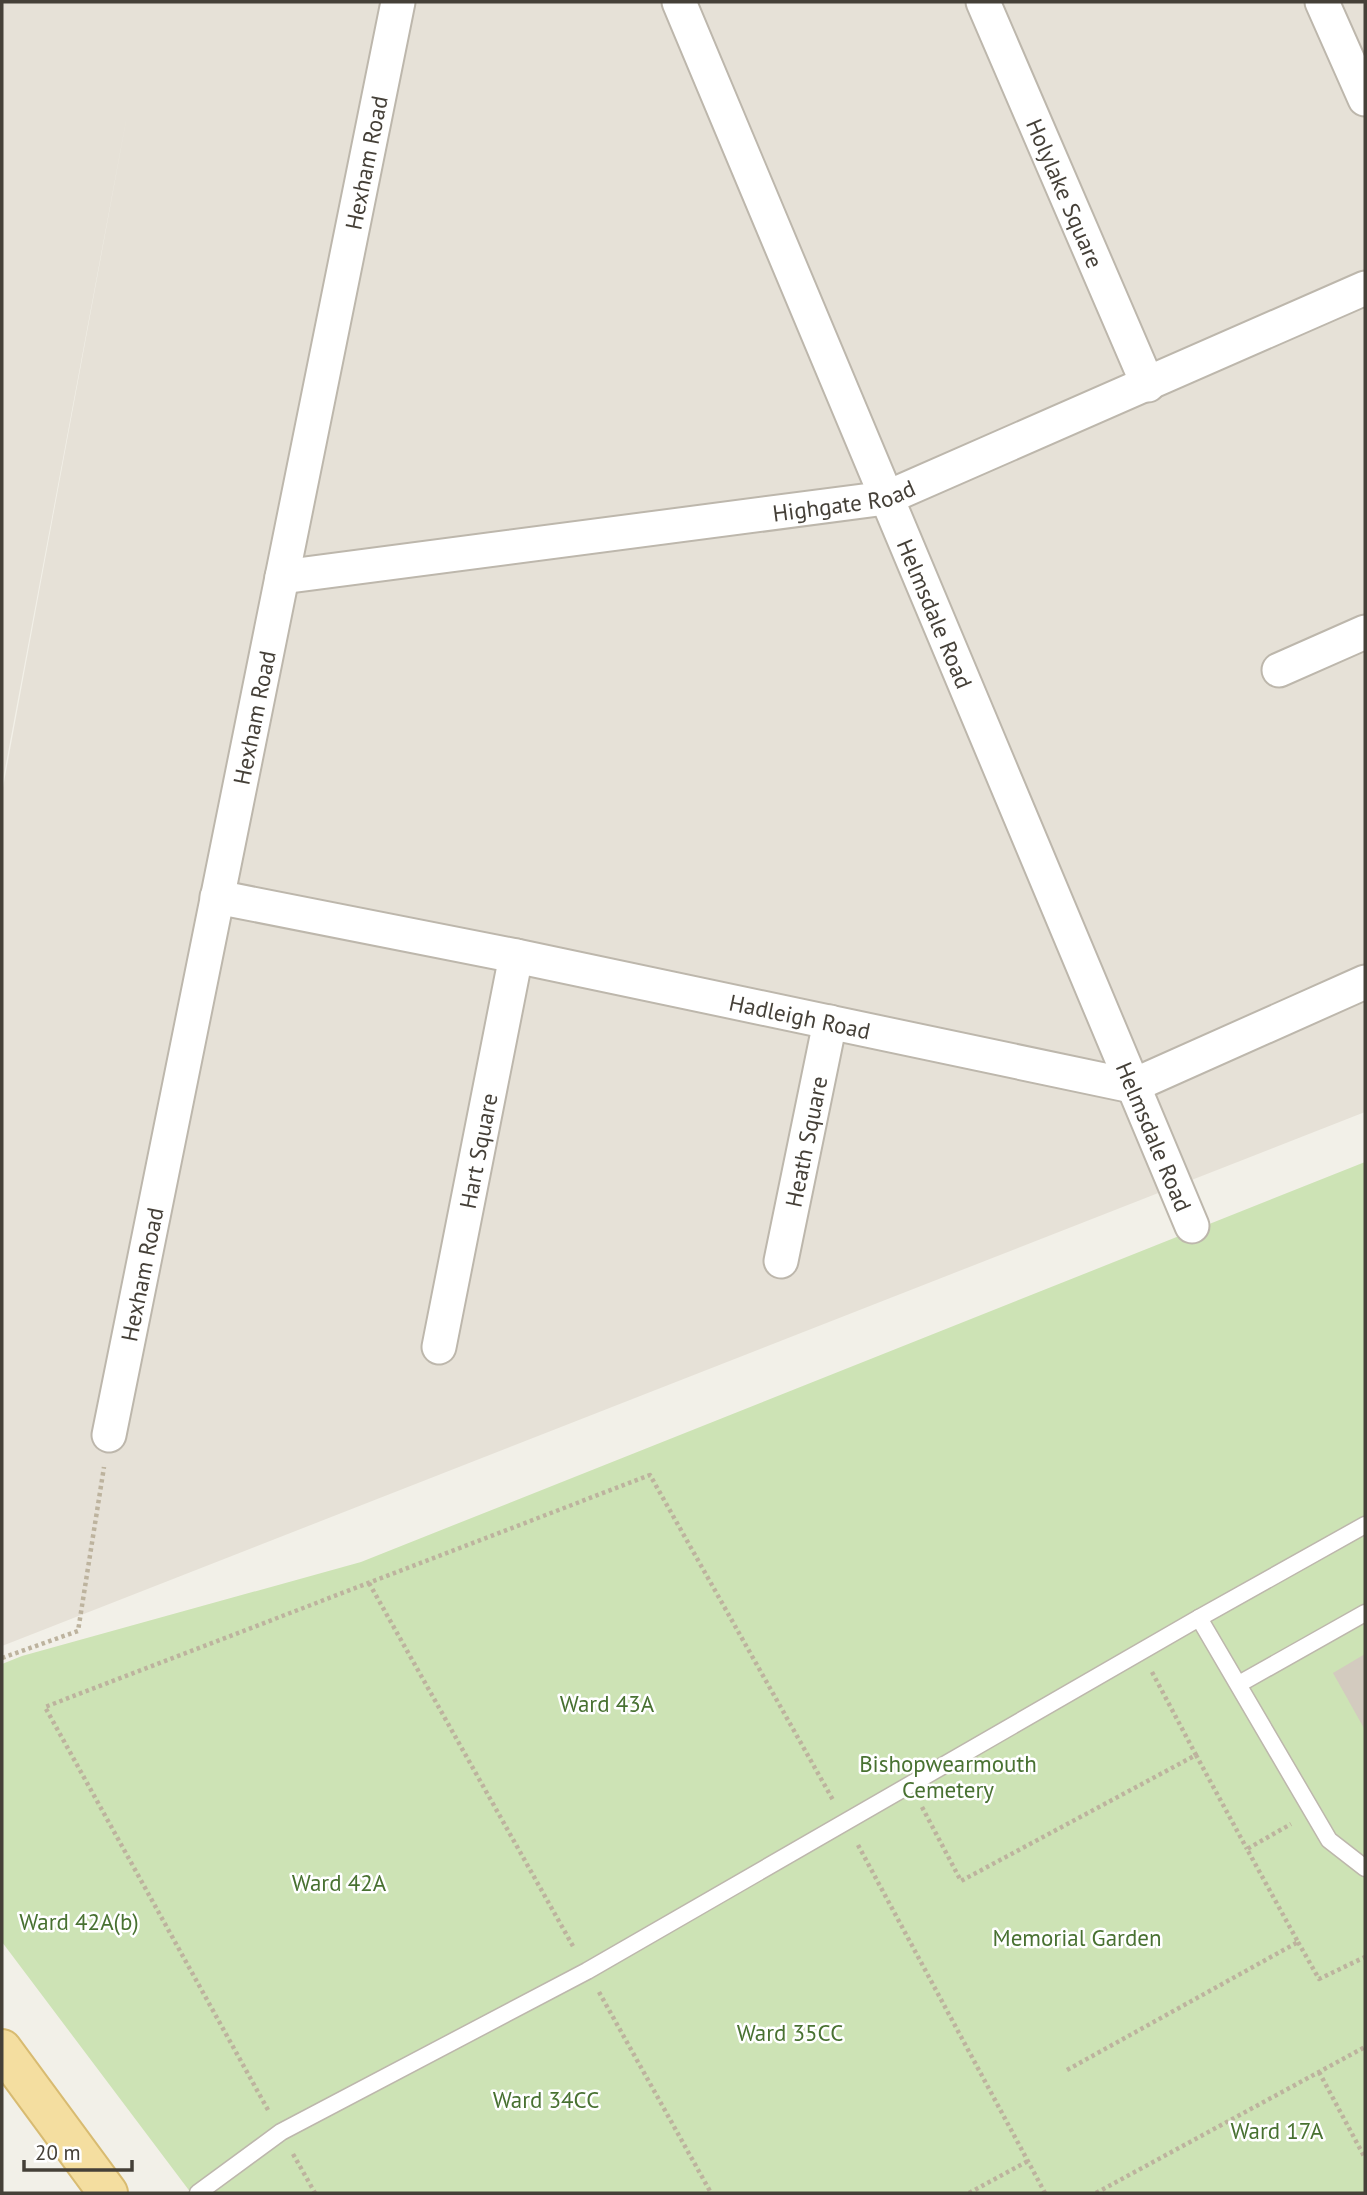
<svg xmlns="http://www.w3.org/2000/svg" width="1367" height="2195" font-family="'PT Sans',sans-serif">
	<rect width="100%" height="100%" fill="#f2f0e8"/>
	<polygon fill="#e6e1d7" points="2,2 1365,2 1365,1112 2,1646 2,793 128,110 2,785"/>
	<polygon fill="#cde3b5" points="1365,1162 1365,2193 191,2193 2,1942 2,1664 22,1656 361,1562"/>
	<polygon fill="#d3cbbf" points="1365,1654 1365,1730 1333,1673"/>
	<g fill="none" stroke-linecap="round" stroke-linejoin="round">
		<g stroke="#bdb7ac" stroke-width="19">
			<g id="lane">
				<polyline points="1199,1618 1329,1840 1365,1868"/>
				<polyline points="1239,1684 1365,1613"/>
				<polyline points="198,2193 281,2132 587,1971 1199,1618 1365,1525"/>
			</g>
		</g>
		<g stroke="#bdb7ac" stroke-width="37">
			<g id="street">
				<path id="s1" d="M679 2 1192 1226"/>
				<path id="s2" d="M983 2 1148 385"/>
				<polyline points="1322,2 1365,99"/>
				<path id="s3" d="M282 577 886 498 1365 288"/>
				<polyline points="1279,670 1365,632"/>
				<path id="s4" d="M217 897 516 956 1132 1086 1365 982"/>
				<path id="s5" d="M781 1261 830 1022"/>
				<path id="s6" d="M439 1347 516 956"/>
				<path id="s7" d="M109 1435 398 2"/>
			</g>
		</g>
		<g stroke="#d8bb71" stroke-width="42">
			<polyline id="primary" points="2,2049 108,2193"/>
		</g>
		<g stroke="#bdb39e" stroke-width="4.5" stroke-dasharray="3.5 3.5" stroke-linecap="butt">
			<polyline points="369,1583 574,1948"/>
			<polyline points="2,1658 78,1631 104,1467"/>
			<polyline points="1152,1672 1196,1755"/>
			<polyline points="922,1807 961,1881 1196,1755 1247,1849"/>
			<polyline points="858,1845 1045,2193"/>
			<polyline points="1298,1942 1319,1979 1365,1957"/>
			<polyline points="599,1992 711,2193"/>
			<polyline points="1067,2070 1298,1942 1247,1849 1291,1824"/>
			<polyline points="1319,2072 1365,2158"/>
			<polyline points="268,2110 45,1707 650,1475 833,1800"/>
			<polyline points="293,2154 315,2193"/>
			<polyline points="969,2193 1028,2161"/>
			<polyline points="1096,2193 1365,2047"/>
		</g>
		<use href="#lane" stroke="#fff" stroke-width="16"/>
		<use href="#street" stroke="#fff" stroke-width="33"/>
		<use href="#primary" stroke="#f4dea0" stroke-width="38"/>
	</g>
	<g text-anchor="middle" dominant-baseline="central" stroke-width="5" stroke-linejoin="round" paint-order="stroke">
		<g font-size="23" fill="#454038" stroke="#fff">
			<text stroke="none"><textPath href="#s7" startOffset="1298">Hexham Road</textPath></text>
			<text stroke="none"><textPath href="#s2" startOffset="208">Holylake Square</textPath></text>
			<text stroke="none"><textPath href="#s3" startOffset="567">Highgate Road</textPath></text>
			<text stroke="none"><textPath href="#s1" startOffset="663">Helmsdale Road</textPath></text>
			<text stroke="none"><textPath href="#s7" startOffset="732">Hexham Road</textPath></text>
			<text stroke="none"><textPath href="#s4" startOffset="595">Hadleigh Road</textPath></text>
			<text stroke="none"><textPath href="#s1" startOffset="1230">Helmsdale Road</textPath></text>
			<text stroke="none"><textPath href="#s5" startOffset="122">Heath Square</textPath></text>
			<text stroke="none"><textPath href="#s6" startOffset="200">Hart Square</textPath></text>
			<text stroke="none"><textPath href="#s7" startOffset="164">Hexham Road</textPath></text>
		</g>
		<g font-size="23" fill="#487131" stroke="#fff">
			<text x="607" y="1703">Ward 43A</text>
			<text x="948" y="1763">Bishopwearmouth<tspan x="948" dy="26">Cemetery</tspan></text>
			<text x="339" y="1882">Ward 42A</text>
			<text x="79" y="1921">Ward 42A(b)</text>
			<text x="1077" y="1937">Memorial Garden</text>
			<text x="790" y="2032">Ward 35CC</text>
			<text x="546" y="2099">Ward 34CC</text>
			<text x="1277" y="2130">Ward 17A</text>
		</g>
	</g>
	<rect width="1367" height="2195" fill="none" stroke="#454038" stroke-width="7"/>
	<path d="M24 2160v10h108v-10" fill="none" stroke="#454038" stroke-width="3.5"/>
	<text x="35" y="2160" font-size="21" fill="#454038" stroke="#ffffff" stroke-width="5" paint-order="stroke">20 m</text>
</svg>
